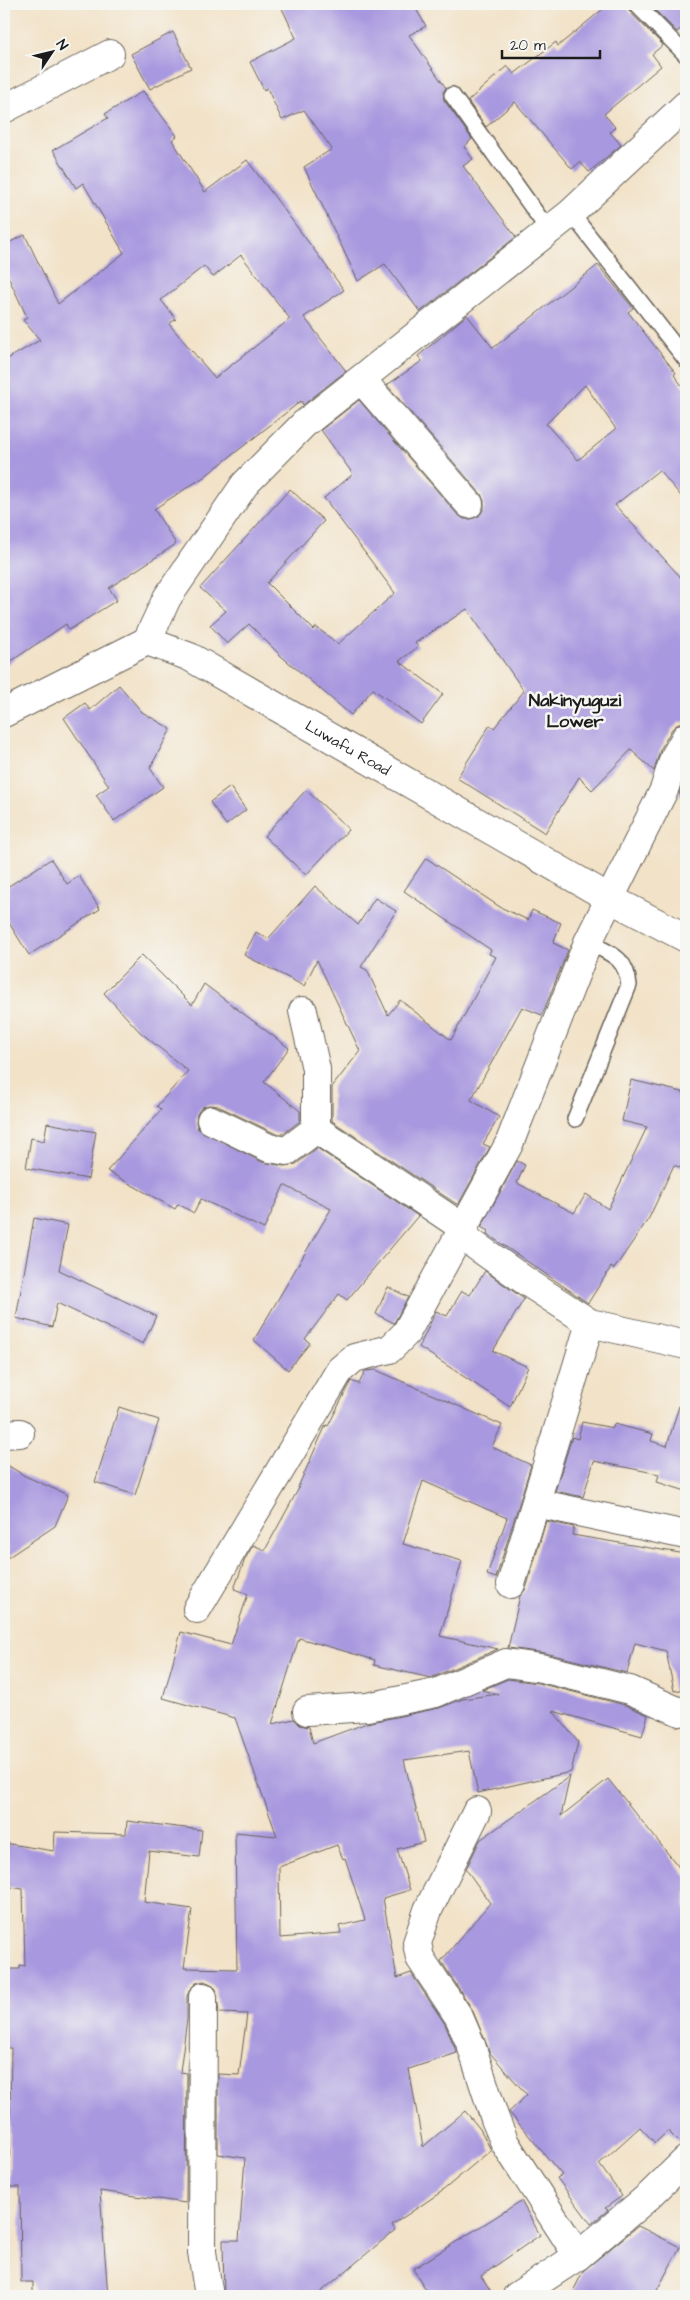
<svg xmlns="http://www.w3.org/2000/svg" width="690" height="2300" font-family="'Architects Daughter',sans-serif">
	<rect width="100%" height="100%" fill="#f6f6f2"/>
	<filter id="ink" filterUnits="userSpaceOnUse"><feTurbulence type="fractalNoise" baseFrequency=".02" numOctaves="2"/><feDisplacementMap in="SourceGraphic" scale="10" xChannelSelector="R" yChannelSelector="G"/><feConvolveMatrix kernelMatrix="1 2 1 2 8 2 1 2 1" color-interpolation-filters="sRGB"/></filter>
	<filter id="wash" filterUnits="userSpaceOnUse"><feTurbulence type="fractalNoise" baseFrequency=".0096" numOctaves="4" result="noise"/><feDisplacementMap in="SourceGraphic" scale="20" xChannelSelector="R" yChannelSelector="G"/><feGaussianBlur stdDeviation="1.12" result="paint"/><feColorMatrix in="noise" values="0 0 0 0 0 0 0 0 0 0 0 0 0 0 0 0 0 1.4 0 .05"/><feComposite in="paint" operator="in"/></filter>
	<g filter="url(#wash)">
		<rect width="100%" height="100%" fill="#f2e2c7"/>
		<g id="blocks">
			<g fill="#a898df" fill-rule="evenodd">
				<polygon points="280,4 413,4 426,26 409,35 446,88 443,92 444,100 472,139 464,147 473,159 463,166 516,237 420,312 385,264 358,281 304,167 332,149 304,110 282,120 267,88 264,90 250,62 296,38"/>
				<polygon points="609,4 627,4 629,11 663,45 652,54 661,66 604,114 615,127 610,132 621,145 589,172 580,162 572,169 515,102 486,127 468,101 507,66 514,74 556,42 558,46"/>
				<polygon points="649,4 686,4 686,24 677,32"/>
				<polygon points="173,32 191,68 150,89 131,54"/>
				<path d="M143 91 177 136 172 140 205 192 247 160 344 290 304 317 346 371 303 405 301 401 204 477 154 509 176 544 109 588 117 600 69 630 66 624 4 666V361L40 340 23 320 27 317 4 268V245L25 235 58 304 124 253 83 183 76 188 53 150 108 118 105 114ZM241 255 290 319 215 378 169 324 176 319 161 300 204 266 213 277Z"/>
				<path d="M598 265 633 308 628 312 676 373 674 375 686 391V502L659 470 615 505 686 583V721L679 723 672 729 660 750 654 771 631 750 592 790 579 777 545 833 457 778 490 725 494 728 524 691 467 609 415 643 418 647 399 661 443 694 421 724 373 689 351 715 281 656 249 624 227 644 210 625 226 611 200 588 290 489 324 521 267 583 314 630 316 627 338 644 395 593 324 498 353 474 321 430 359 400 457 514 464 519H471L479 516 484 509V501L481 494 387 385 422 361 418 356 467 315 493 348ZM585 385 616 429 578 460 546 424Z"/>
				<polygon points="119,685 142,712 171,729 150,768 163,787 114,821 96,795 109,786 64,718 85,703 90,710"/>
				<polygon points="686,771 686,801 679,794"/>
				<polygon points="230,787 246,810 226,825 210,802"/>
				<polygon points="306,790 349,829 306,875 264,836"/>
				<polygon points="426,858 500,907 528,920 532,910 561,923 553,943 568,950 542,1015 522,1007 471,1100 499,1117 483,1144 490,1147 458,1205 332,1121 332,1087 360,1051 317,960 304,986 244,955 256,932 268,939 315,886 358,925 375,898 396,911 361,967 367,970 388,1015 400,1000 451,1040 496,957 489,954 491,950 404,891"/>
				<polygon points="51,859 67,884 79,876 100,909 29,955 4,915 4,889"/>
				<polygon points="142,955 192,1005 204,984 289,1048 264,1082 300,1111 300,1121 283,1134 274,1133 218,1106 209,1105 202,1107 197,1114 196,1122 198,1129 262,1162 284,1166 296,1164 317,1148 418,1216 347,1300 339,1294 305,1339 310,1343 288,1370 254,1340 331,1209 284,1185 264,1229 201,1199 194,1213 178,1204 175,1209 107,1171 161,1110 157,1106 188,1071 140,1032 104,993"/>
				<polygon points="631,1080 686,1093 686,1170 674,1165 649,1218 614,1269 611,1267 588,1303 487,1234 488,1231 481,1227 517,1161 525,1165 517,1183 574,1213 586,1194 608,1209 647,1127 622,1121"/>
				<polygon points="47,1123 96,1132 88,1179 26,1168 31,1138 44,1141"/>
				<polygon points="34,1218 68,1225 59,1270 156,1316 143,1344 57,1303 52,1327 16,1318"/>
				<polygon points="485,1271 524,1299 493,1351 528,1367 510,1407 419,1347 436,1311 447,1316 462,1291 470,1295"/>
				<polygon points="388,1287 408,1297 394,1323 376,1314"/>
				<path d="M376 1370 502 1425 492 1447 531 1465 496 1578 487 1575 507 1518 423 1481 403 1544 462 1561 440 1636 498 1649 431 1678 374 1665 375 1660 299 1638 272 1724 294 1719 300 1725 309 1727 313 1743 367 1723 439 1708 463 1699 498 1694 482 1690 508 1679 538 1683 625 1705 648 1715 642 1736 553 1711 578 1742 571 1772 478 1793 469 1751 404 1760 424 1842 397 1849 410 1890 383 1898 397 1978 411 1973 445 2024 457 2053 409 2069 423 2147 465 2111 480 2129 491 2150 441 2192 392 2225 395 2230 316 2296H224L223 2240H239L245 2158 218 2154V2074L239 2075 247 2014 219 2013 216 1989 211 1984 204 1981 196 1983 190 1989 187 1996V2019L180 2072 187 2073 186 2203 100 2191 108 2296H33V2282H21L20 2187H9L11 2048H4V1969H20V1965L25 1966 23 1889 4 1886V1843L54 1851 55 1832 126 1834 127 1821 202 1830 199 1857 149 1851 144 1902 192 1909 184 1968 237 1969 235 1832 277 1836 235 1718 163 1698 181 1632 231 1645 248 1594 234 1589 245 1559 253 1545 265 1550 299 1488 298 1487 326 1425 328 1426 351 1381 359 1384 365 1371ZM337 1845 343 1859 345 1858 365 1920 339 1926 341 1933 280 1938 279 1867Z"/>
				<polygon points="679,1406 686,1407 686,1491 657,1482 659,1474 594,1461 583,1497 555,1491 572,1437 578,1439 582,1422 613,1428 614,1424 653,1434 651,1441 667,1446"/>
				<polygon points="119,1407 159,1420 135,1495 95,1482"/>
				<polygon points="4,1463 25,1476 68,1495 55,1526 4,1560"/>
				<polygon points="546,1521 574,1527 572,1535 686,1554 686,1689 674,1691 666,1651 635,1643 627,1673 545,1653 508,1648 520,1596 526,1589"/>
				<polygon points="570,1776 561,1816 608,1779 686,1876 686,2145 682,2145 668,2131 655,2143 640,2127 599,2164 622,2196 605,2208 608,2210 591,2224 557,2178 562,2175 509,2112 527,2095 490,2053 472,2009 441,1961 490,1903 466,1869 480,1840"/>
				<polygon points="521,2201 540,2235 481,2276 494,2296 430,2296 413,2269"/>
				<polygon points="638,2226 680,2247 654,2296 571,2296 583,2271"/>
			</g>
		</g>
	</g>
	<g filter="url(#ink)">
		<use href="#blocks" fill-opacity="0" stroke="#676158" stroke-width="1"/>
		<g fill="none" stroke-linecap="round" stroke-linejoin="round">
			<g stroke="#676158" stroke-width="18">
				<g id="service">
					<polyline points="636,4 686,55"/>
					<polyline points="452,95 549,231"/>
					<polyline points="571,213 686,360"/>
					<path d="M575 1119 629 985C626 957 611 954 588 942"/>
				</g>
			</g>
			<g stroke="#676158" stroke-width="30">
				<g id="minor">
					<polyline points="4,109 110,54"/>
					<polyline points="361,379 469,504"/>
					<polyline points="147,641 167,598 245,484 304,424 571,213 686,105"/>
					<polyline points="303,1011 316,1069 316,1129 462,1227"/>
					<polyline points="211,1120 269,1148 287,1151 316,1129"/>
					<polyline points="459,1234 527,1282 590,1323 686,1345"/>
					<polyline points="4,1434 20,1433"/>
					<polyline points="536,1503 686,1535"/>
					<polyline points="511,1584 590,1323"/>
					<polyline points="197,1609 340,1370 354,1358 390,1349 406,1333 509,1144 588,942 664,790 674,758 686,737"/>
					<polyline points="307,1711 367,1707 436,1693 506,1663 541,1668 630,1690 680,1712 686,1711"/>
					<polyline points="477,1811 428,1910 417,1943 420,1958 459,2017 471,2045 495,2119 505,2143 578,2256"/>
					<polyline points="203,1997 202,2252 209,2296"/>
					<polyline points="517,2296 578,2256 649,2196 686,2160"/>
				</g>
			</g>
			<g stroke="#676158" stroke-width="30">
				<g id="tertiary">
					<path id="s1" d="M4 713 147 641 190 657 609 898 686 938"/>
				</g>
			</g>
			<use href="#service" stroke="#fff" stroke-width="15"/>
			<use href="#minor" stroke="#fff" stroke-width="28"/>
			<use href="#tertiary" stroke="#fff" stroke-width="28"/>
		</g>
	</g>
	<g text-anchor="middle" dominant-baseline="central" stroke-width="5" stroke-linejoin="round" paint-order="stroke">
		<g font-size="15" fill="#1c1c1c" stroke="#f6f6f2">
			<text stroke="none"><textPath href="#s1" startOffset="388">Luwafu Road</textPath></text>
		</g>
		<g font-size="18" font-weight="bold" fill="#1c1c1c" stroke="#f6f6f2">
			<text x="575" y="700">Nakinyuguzi<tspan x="575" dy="21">Lower</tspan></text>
		</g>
	</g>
	<rect width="690" height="2300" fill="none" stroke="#f6f6f2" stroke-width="20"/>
	<g transform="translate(52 52) rotate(55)" stroke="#f6f6f2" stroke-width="4" paint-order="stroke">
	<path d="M0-4L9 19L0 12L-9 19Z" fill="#1c1c1c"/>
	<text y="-8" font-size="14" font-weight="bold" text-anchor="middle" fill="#1c1c1c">N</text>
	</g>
	<path d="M502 50v8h98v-8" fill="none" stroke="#1c1c1c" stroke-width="2.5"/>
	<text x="510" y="50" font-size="15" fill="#1c1c1c" stroke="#f6f6f2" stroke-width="4" paint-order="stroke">20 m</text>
</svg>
